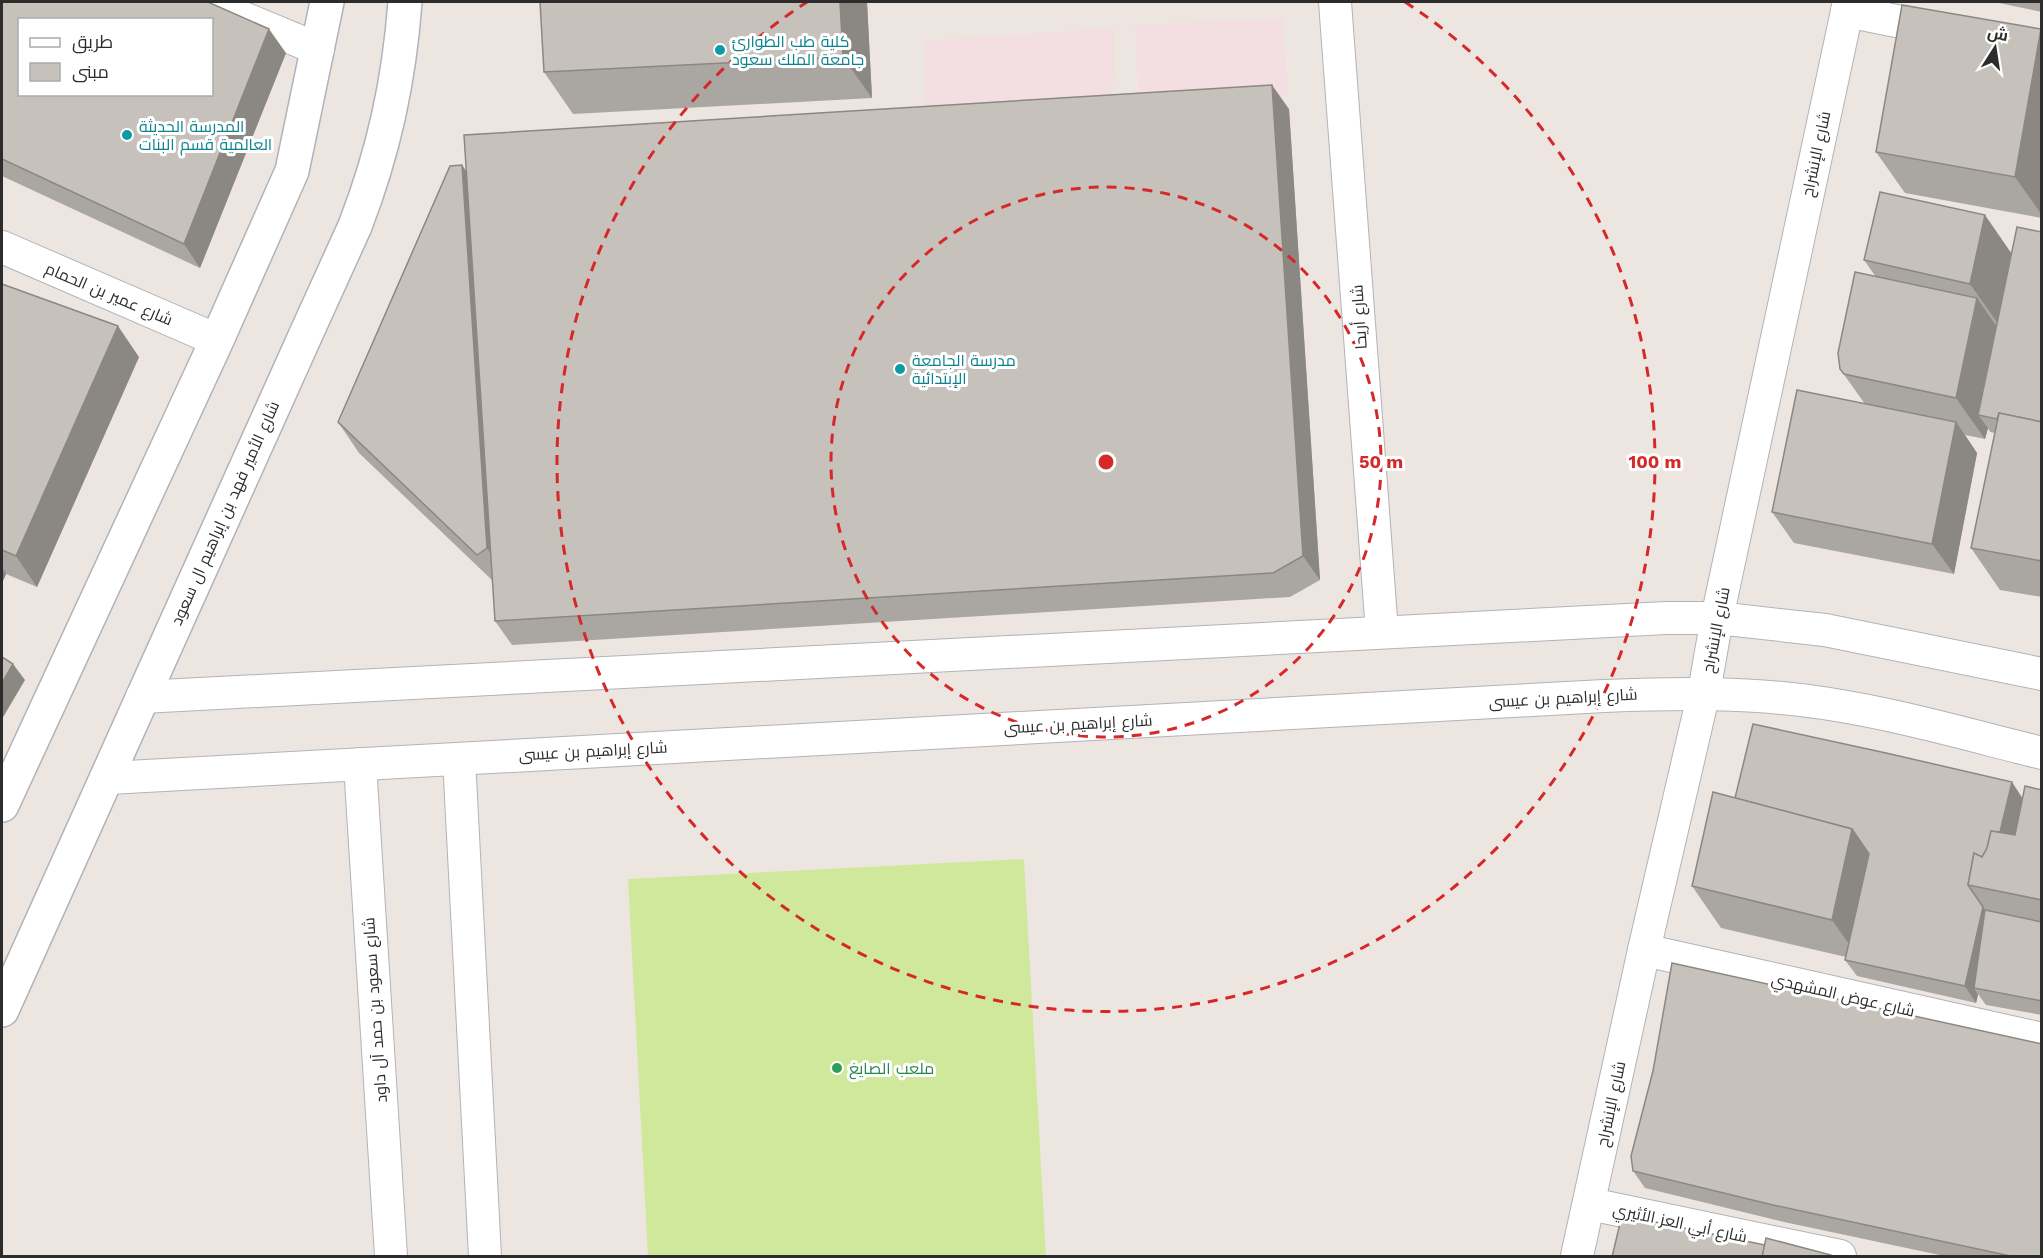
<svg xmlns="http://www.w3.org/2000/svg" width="2043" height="1258" font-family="'Work Sans',Cairo,sans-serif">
	<rect width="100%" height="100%" fill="#ede6e0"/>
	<g fill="#f3dee1">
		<polygon points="1283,18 1288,97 1139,105 1135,25"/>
		<polygon points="1114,28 1113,115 926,127 924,41"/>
	</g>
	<polygon fill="#d0e89b" points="1024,859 1046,1256 648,1256 628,879"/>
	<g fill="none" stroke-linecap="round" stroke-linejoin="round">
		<g stroke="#b0b3bc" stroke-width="34">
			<g id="minor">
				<polyline points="205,2 318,49"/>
				<polyline points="1335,2 1382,632"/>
				<polyline points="1847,11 1941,30"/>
				<polyline points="2,247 217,340"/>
				<polyline points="142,697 1666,618 1717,618 1825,630 2042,674"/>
				<polyline points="459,759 485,1256"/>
				<polyline points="360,764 391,1256"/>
				<path d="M109 778 1604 696C1678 693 1750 692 1823 703 1897 714 1969 735 2042 753"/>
				<polyline points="1644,950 2042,1039"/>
				<polyline points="1590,1204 1840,1256"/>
				<polyline points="1577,1256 1644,950 1704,692 1717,618 1849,2"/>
			</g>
		</g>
		<g stroke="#b0b3bc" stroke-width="36">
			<g id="secondary">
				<polyline points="2,805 217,340 292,171 327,2"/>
				<path d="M2 1010C121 750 236 487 355 226 384 151 399 81 405 2"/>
			</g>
		</g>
		<use href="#minor" stroke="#fff" stroke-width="32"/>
		<use href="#secondary" stroke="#fff" stroke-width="33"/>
	</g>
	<g fill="#aaa6a1">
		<polygon points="2,2 286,53 200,268 2,176"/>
		<polygon points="867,2 872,98 573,114 544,72"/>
		<polygon points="1994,2 2042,2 2042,12"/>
		<polygon points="2042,30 2042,218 1905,193 1876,152"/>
		<polygon points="1289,109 1320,580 1290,597 512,645 495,621 493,581 359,453 338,422 462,165 466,172"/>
		<polygon points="2042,232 2042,597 2000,590 1971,548 1995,433 1990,432 1988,428 1985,439 1965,435 1977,453 1954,574 1794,543 1772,512 1865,404 1840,369 1876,277 1864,260 2011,253"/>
		<polygon points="2,284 139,357 37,587 6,574 2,583"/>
		<polygon points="2042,790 2042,1015 1986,1005 1978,994 1976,1003 1857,976 1845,960 1846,957 1721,928 1692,886 1735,798 2023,798"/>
		<polygon points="1633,1171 2042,1257 1949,1257 1784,1222 1645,1188"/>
	</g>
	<g fill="#8b8783">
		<polygon points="840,2 867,2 872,98 843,57"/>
		<polygon points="269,29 286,53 200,268 184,244"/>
		<polygon points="2041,29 2042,30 2042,215 2015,177"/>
		<polygon points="1272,85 1289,109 1320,580 1303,556"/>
		<polygon points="462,165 483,196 508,578 487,548"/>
		<polygon points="1985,215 2014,257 1999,325 1970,284"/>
		<polygon points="1977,298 2006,340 1978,415 1988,428 1985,439 1956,398"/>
		<polygon points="118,326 139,357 37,587 16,556"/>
		<polygon points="1956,422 1977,453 1954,574 1932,544"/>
		<polygon points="2,567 6,574 2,583"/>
		<polygon points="13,664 25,680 2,719 2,683"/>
		<polygon points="2012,782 2023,799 2002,892 1987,889"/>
		<polygon points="1852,829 1881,871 1861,961 1832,920"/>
		<polygon points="1983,907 1995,924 1974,988 1978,995 1976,1003 1965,986"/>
	</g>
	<g fill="#c6c1bb" stroke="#8b8783" stroke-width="1.5" fill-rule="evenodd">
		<path d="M2 2H208L269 29 184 244 2 159ZM20 20H212V94H20Z"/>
		<polygon points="540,2 840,2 843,57 544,72"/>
		<polygon points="1902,5 2041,29 2015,177 1876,152"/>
		<polygon points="1272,85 1303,556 1273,573 495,621 464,135"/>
		<polygon points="462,165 487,548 477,555 338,422 450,166"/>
		<polygon points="1880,192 1985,215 1970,284 1864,260"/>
		<polygon points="2017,227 2042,232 2042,422 1999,413 1997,419 1978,415"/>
		<polygon points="1855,272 1977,298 1956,398 1844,374 1840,369 1838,353"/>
		<polygon points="2,284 118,326 16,556 2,550"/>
		<polygon points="1797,390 1956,422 1932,544 1772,512"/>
		<polygon points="1999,413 2042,422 2042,561 1971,548"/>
		<polygon points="2,657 13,664 2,683"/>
		<polygon points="1753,724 1886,753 2012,782 2000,832 1991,831 1987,848 1982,857 1974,853 1968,885 1983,907 1965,986 1845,960 1869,854 1852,829 1735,798"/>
		<polygon points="2025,786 2042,790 2042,900 1968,885 1974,853 1982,857 1987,848 1991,831 2015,835"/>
		<polygon points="1713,792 1852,829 1832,920 1692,886"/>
		<polygon points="1985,910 2042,922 2042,1001 1974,988"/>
		<polygon points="1672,963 2042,1044 2042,1257 2015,1257 1773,1205 1633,1171 1631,1156 1653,1071"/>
		<polygon points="1622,1215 1765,1245 1762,1257 1612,1257"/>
		<polygon points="1766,1238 1831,1255 1831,1257 1762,1257"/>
	</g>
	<g fill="none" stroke="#d62828" stroke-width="3" stroke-dasharray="10 8">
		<circle cx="1106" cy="462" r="275"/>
		<path d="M1405 2A549 549 0 1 1 807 2"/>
	</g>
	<g fill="#0f9aa8" stroke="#fff" stroke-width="2">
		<circle cx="720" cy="50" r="6"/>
		<circle cx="127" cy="135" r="6"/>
		<circle cx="900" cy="369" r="6"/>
	</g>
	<circle fill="#2e9e5b" stroke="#fff" stroke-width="2" cx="837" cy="1068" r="6"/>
	<g text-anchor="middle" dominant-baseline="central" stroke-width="6" stroke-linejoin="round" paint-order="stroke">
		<g font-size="16" fill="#0d838f" stroke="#fff" text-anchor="start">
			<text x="732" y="41">كلية طب الطوارئ<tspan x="732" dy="18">جامعة الملك سعود</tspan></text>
			<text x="139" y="126">المدرسة الحديثة<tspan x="139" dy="18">العالمية قسم البنات</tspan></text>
			<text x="912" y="360">مدرسة الجامعة<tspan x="912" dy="18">الإبتدائية</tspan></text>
		</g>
		<g font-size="16" fill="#2c2c2c" stroke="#fff">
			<text transform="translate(1816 154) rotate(-78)">شارع الإنشراح</text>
			<text transform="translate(109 294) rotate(23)">شارع عمير بن الحمام</text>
			<text transform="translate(1359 317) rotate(-94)">شارع أريحا</text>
			<text transform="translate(225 513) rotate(-66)">شارع الأمير فهد بن إبراهيم ال سعود</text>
			<text transform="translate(1716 630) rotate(-79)">شارع الإنشراح</text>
			<text transform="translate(1563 698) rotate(-3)">شارع إبراهيم بن عيسى</text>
			<text transform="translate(1078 724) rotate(-3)">شارع إبراهيم بن عيسى</text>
			<text transform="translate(593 751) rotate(-3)">شارع إبراهيم بن عيسى</text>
			<text transform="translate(1843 995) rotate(13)">شارع عوض المشهدي</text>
			<text transform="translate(375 1010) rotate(-94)">شارع سعود بن حمد آل داود</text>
			<text transform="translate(1611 1104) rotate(-78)">شارع الإنشراح</text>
			<text transform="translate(1680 1223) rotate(12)">شارع أبي العز الأثيري</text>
		</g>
		<g font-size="16" fill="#27864d" stroke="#fff" text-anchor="start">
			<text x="849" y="1068">ملعب الصايغ</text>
		</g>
	</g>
	<circle cx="1106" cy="462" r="9" fill="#d62828" stroke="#fff" stroke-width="3"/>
	<g font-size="18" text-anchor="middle" font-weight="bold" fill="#d62828" stroke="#fff" stroke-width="6" stroke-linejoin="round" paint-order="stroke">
		<text x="1381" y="468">50 m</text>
		<text x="1655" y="468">100 m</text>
	</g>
	<rect width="2043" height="1258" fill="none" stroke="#2c2c2c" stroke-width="6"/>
	<rect x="18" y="18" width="195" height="78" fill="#ffffff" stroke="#ababab" stroke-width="1.5"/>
	<rect x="30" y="38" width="30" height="9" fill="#ffffff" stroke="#ababab" stroke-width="1.5"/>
	<text x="72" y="48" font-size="18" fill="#2c2c2c">طريق</text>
	<rect x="30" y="63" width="30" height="18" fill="#c6c1bb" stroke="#ababab" stroke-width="1.5"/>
	<text x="72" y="78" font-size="18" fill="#2c2c2c">مبنى</text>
	<g transform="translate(1995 48) rotate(12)" stroke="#ffffff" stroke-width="4.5" paint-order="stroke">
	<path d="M0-4.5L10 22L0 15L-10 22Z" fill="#2c2c2c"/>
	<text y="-9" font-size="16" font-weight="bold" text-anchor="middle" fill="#2c2c2c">ش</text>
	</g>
</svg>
